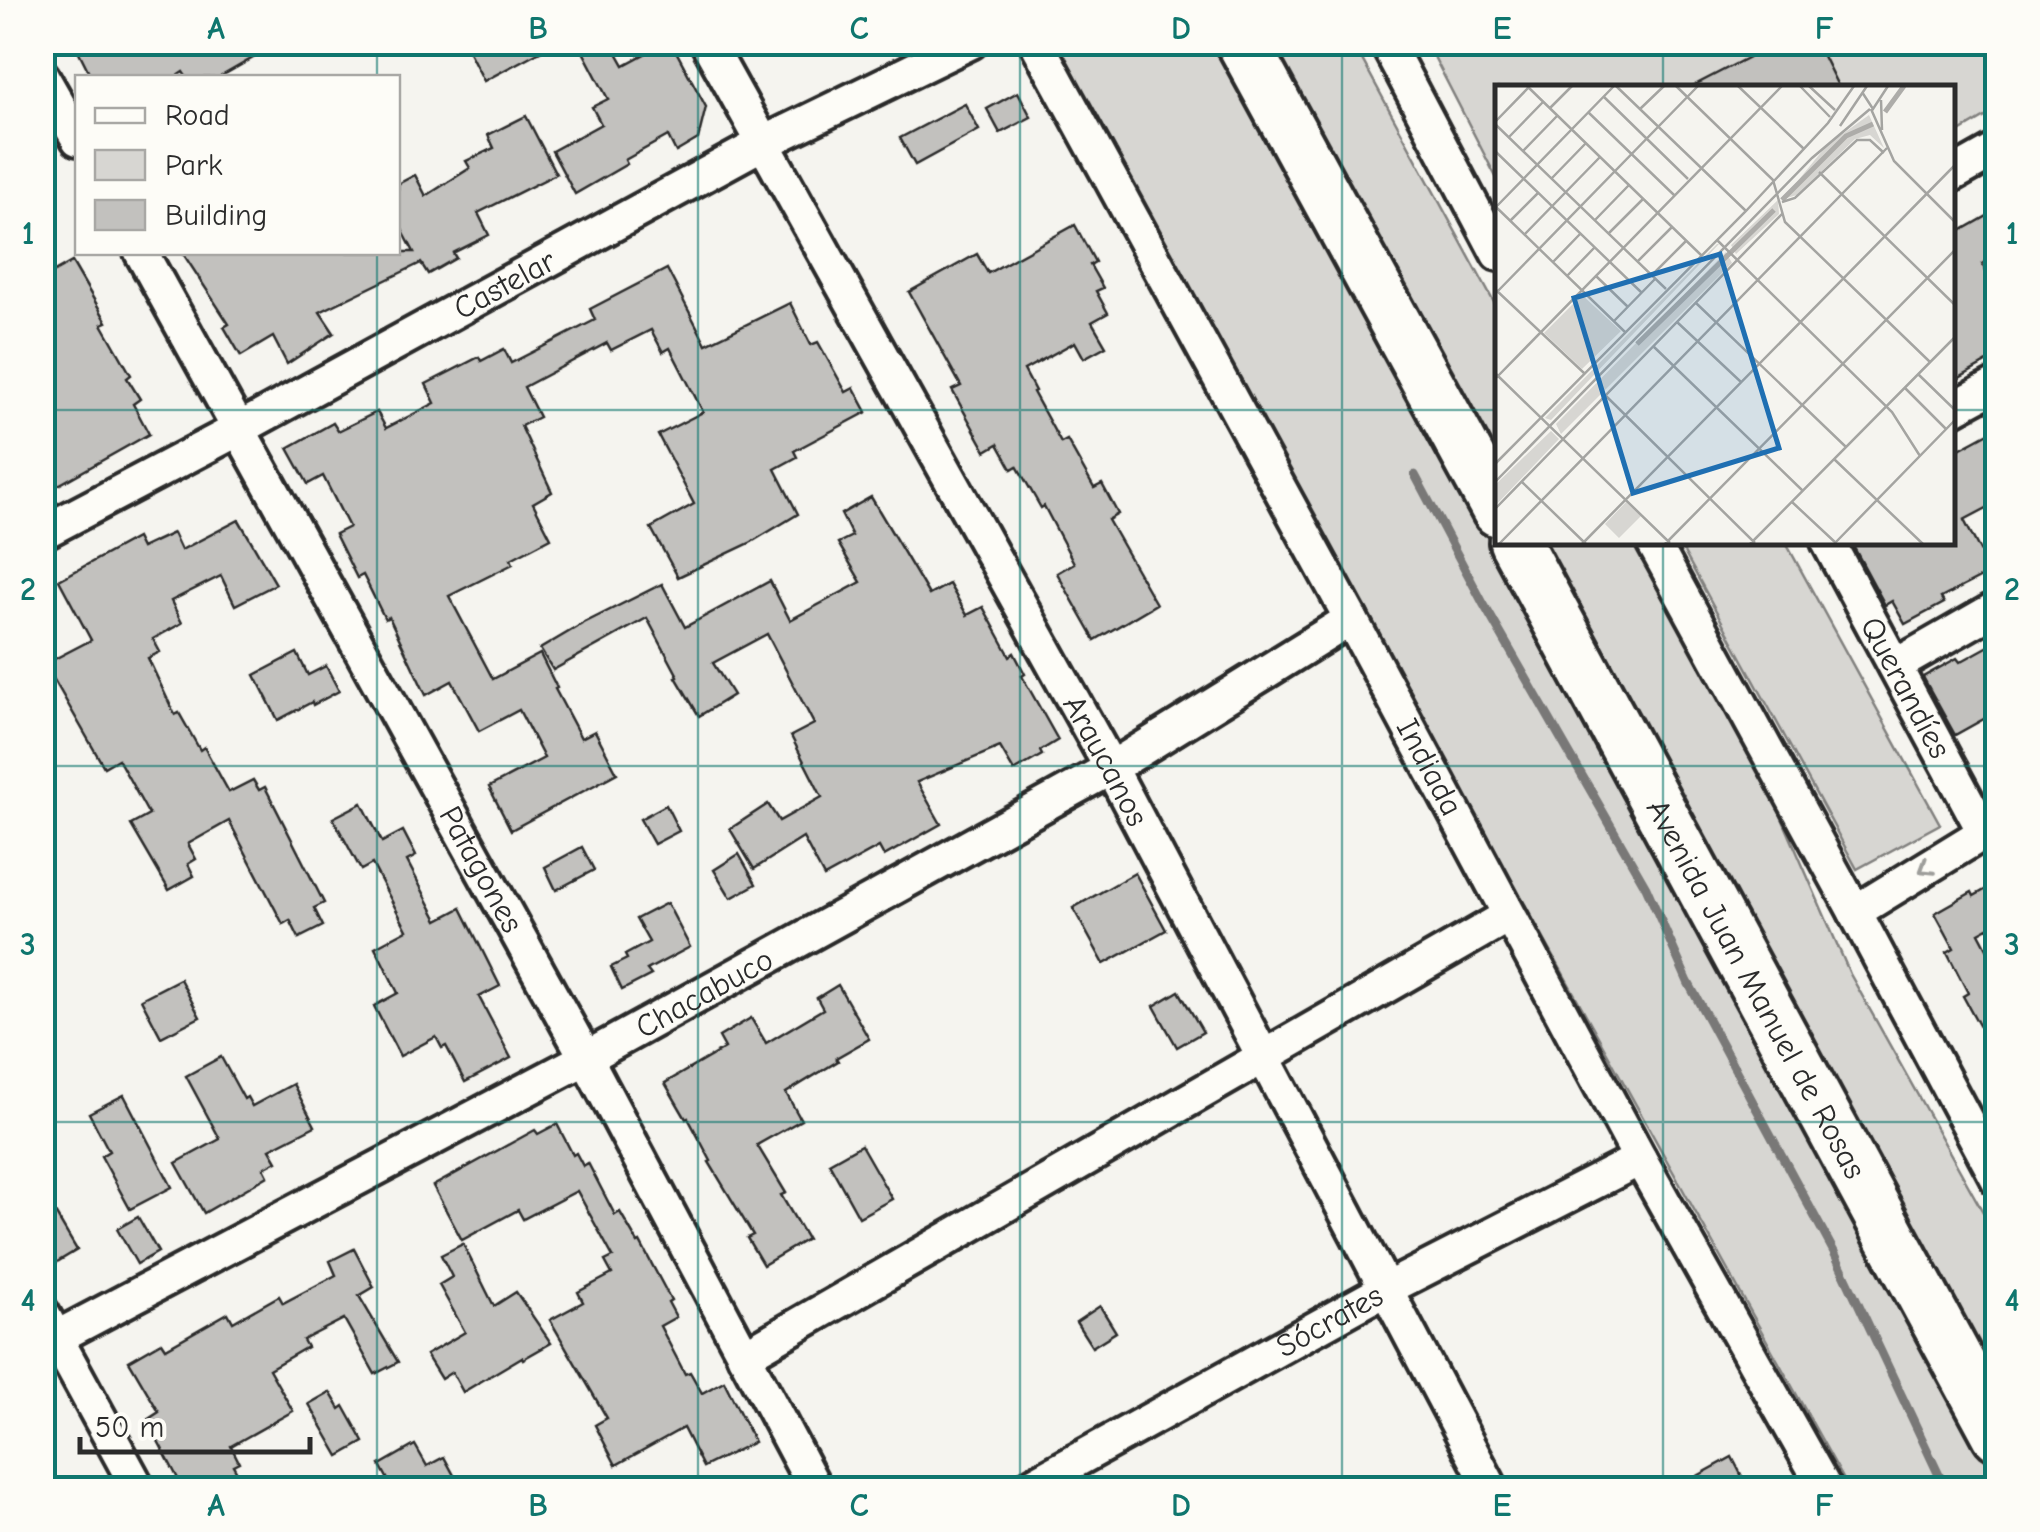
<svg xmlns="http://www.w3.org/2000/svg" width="2040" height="1532" font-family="'Comic Neue',sans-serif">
	<rect width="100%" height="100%" fill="#f5f4ef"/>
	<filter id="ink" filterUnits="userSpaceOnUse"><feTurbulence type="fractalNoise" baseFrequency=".01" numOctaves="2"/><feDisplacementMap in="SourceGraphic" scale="20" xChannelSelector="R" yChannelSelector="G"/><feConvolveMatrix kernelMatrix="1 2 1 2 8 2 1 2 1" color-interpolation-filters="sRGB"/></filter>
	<g filter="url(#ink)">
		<g fill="#d7d6d2" stroke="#81807e" stroke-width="2.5">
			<polygon points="1047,43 1219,43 1690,901 1952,1389 1997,1483 1997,1489 1849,1489"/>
			<polygon points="1272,43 1353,43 1497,308 1497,459"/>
			<polygon points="1427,43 1997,43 1997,110 1953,136 1952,88 1498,88 1497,179"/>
			<polygon points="1543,543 1635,543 1765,779 1850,974 1997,1237 1997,1382"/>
			<polygon points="1679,543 1786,543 1940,824 1857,869"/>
		</g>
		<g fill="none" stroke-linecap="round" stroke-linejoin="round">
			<polyline stroke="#797877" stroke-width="9" points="1415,475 1483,603 1646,887 1688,982 1834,1252 1946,1490"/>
		</g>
		<g fill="#c2c1be" stroke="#2b2b2b" stroke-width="2.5">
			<polygon points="74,42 281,42 218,78 187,78 183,72 174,78 92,78"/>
			<polygon points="464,42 557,42 484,81"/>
			<polygon points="578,42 611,42 624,65 667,42 671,42 706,107 698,139 676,152 668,136 625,160 627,164 575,194 552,151 601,124 592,107 608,99"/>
			<polygon points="1778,42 1816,42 1839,88 1689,88"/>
			<polygon points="1018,92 1031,117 1000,133 987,109"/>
			<polygon points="965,104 979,130 915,165 900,138"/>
			<polygon points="526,116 556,174 478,213 489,235 453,253 456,258 428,274 421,263 320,312 334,333 287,364 273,337 241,356 224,327 229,324 182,252 414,252 398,222 398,184 415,175 426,196 470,168 466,161 494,148 488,135"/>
			<polygon points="1998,210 1998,254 1982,264 1998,295 1998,356 1952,382 1952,236"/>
			<polygon points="1075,225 1095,262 1090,265 1103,288 1096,291 1108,313 1092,322 1106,346 1084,358 1075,342 1024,370 1035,391 1033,392 1061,443 1067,440 1094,488 1102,484 1118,514 1108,520 1156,604 1095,640 1057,573 1074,563 1044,506 1041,508 1017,466 1012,469 998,444 986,451 952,390 961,386 909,292 977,254 988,273"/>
			<polygon points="72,262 107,322 102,324 131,375 127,378 140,399 133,404 149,434 53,488 42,467 42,279"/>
			<polygon points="667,269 706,344 790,303 811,345 818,342 846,392 854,388 867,412 794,451 797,457 775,469 798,514 750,543 678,577 651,528 694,504 658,435 703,412 670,348 663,352 651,330 611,350 607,343 524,387 539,417 521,426 552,492 533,503 551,538 511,559 513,564 449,596 493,679 540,654 557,688 555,689 581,738 595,731 617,773 511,830 489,787 544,758 519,710 479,731 452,681 426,695 389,617 385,619 363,575 357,578 335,534 349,527 323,476 308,484 288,448 333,423 338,431 377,412 386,428 435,403 426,384 479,357 481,361 504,349 511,363 595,320 590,309"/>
			<polygon points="1998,428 1998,502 1964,520 1991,572 1941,598 1944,603 1905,624 1892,601 1885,605 1851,542 1952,542 1952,453"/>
			<polygon points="871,497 929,595 949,584 967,615 983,607 1010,656 1014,653 1025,674 1022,676 1058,740 1040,751 1042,755 1014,771 1000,747 917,782 941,824 884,856 879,847 824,877 803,838 754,869 730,829 768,804 779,821 822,797 791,736 814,724 767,634 713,663 733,695 699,716 676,677 678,676 647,618 553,670 540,649 582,624 662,584 685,627 770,581 790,620 861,582 838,543 852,536 841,514"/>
			<polygon points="239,520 276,584 235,605 221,576 171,601 182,623 153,639 160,652 148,658 175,715 179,713 200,750 204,747 229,792 253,780 259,790 265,787 324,903 314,908 323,926 299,938 290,920 283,924 229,821 188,844 196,859 188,864 194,876 169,890 131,825 149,815 118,759 104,767 45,664 91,640 59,580 136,538 141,548 173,533 181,550"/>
			<polygon points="1998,641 1998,711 1955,735 1923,677 1957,658 1960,662"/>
			<polygon points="297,653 308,675 326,666 339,691 313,705 312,702 278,720 255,675"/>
			<polygon points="362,803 382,842 403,831 416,856 407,861 438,920 461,908 500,986 479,997 511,1058 465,1082 446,1046 442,1048 436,1037 400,1056 374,1006 398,993 375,947 407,930 372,864 361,870 333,818"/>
			<polygon points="666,805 679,831 654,844 640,819"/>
			<polygon points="582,847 594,870 556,890 545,867"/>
			<polygon points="739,854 756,884 731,898 714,870"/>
			<polygon points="1135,873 1166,930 1104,964 1073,908"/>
			<polygon points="1997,883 1997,923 1979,933 1998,969 1998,1060 1963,996 1968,993 1947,952 1954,948 1935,913 1972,892 1974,896"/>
			<polygon points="667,903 690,947 647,970 651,975 622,990 611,967 627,959 625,955 649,942 636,919"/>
			<polygon points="180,979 200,1017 161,1037 141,999"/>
			<polygon points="838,985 869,1039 836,1058 838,1061 786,1093 801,1120 757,1145 786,1193 781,1195 807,1239 763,1265 747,1238 753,1235 709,1162 711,1161 688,1118 686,1119 665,1083 725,1048 719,1037 751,1018 766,1043 823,1009 817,998"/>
			<polygon points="1179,991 1203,1032 1177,1047 1154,1006"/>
			<polygon points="221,1057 244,1099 247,1097 252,1106 293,1084 315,1126 270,1149 277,1161 264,1168 268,1176 204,1213 176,1163 220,1139 186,1076"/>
			<polygon points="124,1095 172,1187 130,1209 101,1156 109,1151 89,1113"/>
			<polygon points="557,1124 573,1155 576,1153 583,1166 588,1163 615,1215 620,1212 638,1243 640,1242 671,1300 668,1302 676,1317 660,1326 685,1374 690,1372 702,1393 724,1381 754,1442 703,1467 683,1428 616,1465 595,1425 607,1418 550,1320 583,1302 578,1292 612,1274 605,1261 613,1257 577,1191 523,1219 518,1210 462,1240 433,1186 535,1130 538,1134"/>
			<polygon points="861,1145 892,1199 859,1217 829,1163"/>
			<polygon points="42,1191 77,1250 42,1271"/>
			<polygon points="138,1217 158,1252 137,1264 117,1229"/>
			<polygon points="463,1244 494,1306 516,1292 551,1343 523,1359 522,1357 463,1392 452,1372 441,1379 426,1355 465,1332 439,1285 452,1277 441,1255"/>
			<polygon points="354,1249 374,1287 359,1296 398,1362 375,1374 344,1319 303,1340 307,1347 269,1369 293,1411 231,1446 239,1462 233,1465 247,1490 184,1490 147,1420 159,1412 129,1361 162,1342 166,1348 228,1313 233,1322 279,1296 283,1303 336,1275 330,1261"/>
			<polygon points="1100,1306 1116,1332 1092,1347 1076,1322"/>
			<polygon points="330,1392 340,1409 344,1406 364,1442 339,1456 309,1404"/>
			<polygon points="415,1445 427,1466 444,1457 462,1490 387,1490 392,1487 380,1465"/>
			<polygon points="1732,1457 1749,1490 1672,1490"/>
		</g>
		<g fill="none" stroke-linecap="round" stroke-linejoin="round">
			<g stroke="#2b2b2b" stroke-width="40">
				<g id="minor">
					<path id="s1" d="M707 42 1111 768 1492 1490"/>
					<path id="s2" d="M1036 42 1351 619 1640 1159 1826 1490"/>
					<polyline points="1386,42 1498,254"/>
					<polyline points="42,76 78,139"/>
					<polyline points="1952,175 1998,149"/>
					<path id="s3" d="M141 252 586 1058 816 1490"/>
					<polyline points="1952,409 1998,384"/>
					<path id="s4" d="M42 533 239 429 763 143 971 42"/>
					<polyline points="1653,542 1855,912 1998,1180"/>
					<path id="s5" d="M1828 542 1984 832"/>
					<polyline points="1895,666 1998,607"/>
					<polyline points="1855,912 1998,824"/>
					<polyline points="42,1312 139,1490"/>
					<path id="s6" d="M42 1345 586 1058 1111 768 1351 619"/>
					<polyline points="744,1356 1508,916"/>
					<path id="s7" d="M1023 1490 1388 1288 1640 1159"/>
				</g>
			</g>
			<g stroke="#2b2b2b" stroke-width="58">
				<g id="primary">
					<polyline points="1242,42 1498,511"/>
					<path id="s8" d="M1515 542 1998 1435"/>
				</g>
			</g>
			<use href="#minor" stroke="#fdfcf7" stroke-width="32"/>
			<use href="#primary" stroke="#fdfcf7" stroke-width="50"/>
		</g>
		<defs><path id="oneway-chevron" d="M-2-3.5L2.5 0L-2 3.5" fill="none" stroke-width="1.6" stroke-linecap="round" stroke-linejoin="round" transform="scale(2.5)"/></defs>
		<use stroke="#9e9e9b" href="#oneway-chevron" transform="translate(1926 868) rotate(148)"/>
	</g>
	<path fill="none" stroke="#0f766e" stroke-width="2.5" stroke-opacity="0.55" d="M377 42V78M698 42V1490M1020 42V1490M1342 42V1490M1663 42V88M377 252V1490M42 410H1498M1952 410H1998M1663 542V1490M42 766H1998M42 1122H1998"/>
	<g text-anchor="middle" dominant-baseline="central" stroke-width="10" stroke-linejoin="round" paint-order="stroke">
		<g font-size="32" fill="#2b2b2b" stroke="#fdfcf7">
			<text stroke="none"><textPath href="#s4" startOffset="525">Castelar</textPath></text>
			<text stroke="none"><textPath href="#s5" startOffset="165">Querandíes</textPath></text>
			<text stroke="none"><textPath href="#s1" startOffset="822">Araucanos</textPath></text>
			<text stroke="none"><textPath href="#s2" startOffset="825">Indiada</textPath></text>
			<text stroke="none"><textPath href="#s3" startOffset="705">Patagones</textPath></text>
			<text stroke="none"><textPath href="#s8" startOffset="508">Avenida Juan Manuel de Rosas</textPath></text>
			<text stroke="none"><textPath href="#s6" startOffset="750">Chacabuco</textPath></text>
			<text stroke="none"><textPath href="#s7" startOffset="350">Sócrates</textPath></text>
		</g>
	</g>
	<g transform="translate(1495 85)">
		<rect width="460" height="460" fill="#f5f4ef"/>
		<path d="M374 30 389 63 375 50 360 54 302 110 288 114 332 60ZM283 115 284 129 241 169 236 160ZM224 159 56 335 50 333 222 159ZM231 167 237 178 66 349 61 339ZM87 210 126 246 87 284 49 248ZM56 346 64 354 0 421V400ZM131 417 146 431 124 453 110 439Z" fill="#d7d6d2"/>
		<path fill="none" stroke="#adaca9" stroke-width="5" d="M390 27 409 1M287 115 351 51 378 39M142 259 279 125"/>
		<path fill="none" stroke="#a4a4a1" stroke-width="2.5" d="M32 1 206 170M121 1 251 126M181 1 278 95 290 137 435 277M243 1 309 64M305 1 335 32M314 1 340 25M367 7 378 24 393 1M108 11 193 94M386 15 387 45M55 23 77 1M145 24 169 1M376 24 399 76 460 137M93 27 179 110M0 37 34 2M0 39 171 204M345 41 372 1M14 52 48 17M0 66 147 208M28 66 62 31M324 87 460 220M57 93 91 58M287 117 300 113 362 55H375L389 68M0 121 130 247M1 122 119 1M16 135 43 108M100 135 134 100M114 148 148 114M29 150 105 72M222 155 397 327 425 371M58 177 85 149M142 177 177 142M72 191 99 163M101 191 133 222M156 191 191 156M1 205 89 288M0 209 203 1M201 218 351 362M119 236 160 194M182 237 246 297M158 261 308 406M1 289 175 458M423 289 460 325M0 294 287 1M410 303 451 344M110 310 260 458M339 374 428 459M0 379 251 126 333 38 359 1M0 397 317 73 375 24M27 397 91 459M297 417 342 459M0 424 287 129M4 459 392 63M87 459 460 80M170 459 460 165M255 459 460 252M339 459 460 335"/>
		<path fill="#1f6fb2" fill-opacity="0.15" stroke="#1f6fb2" stroke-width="5" d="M225 169 284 363 138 408 79 213Z"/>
		<rect width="460" height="460" fill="none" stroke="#2b2b2b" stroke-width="5"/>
	</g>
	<rect width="2040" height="1532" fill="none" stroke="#fdfcf7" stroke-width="110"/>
	<rect x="75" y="75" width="325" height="180" fill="#fdfcf7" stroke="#a9a8a5" stroke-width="2.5"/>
	<rect x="95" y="108" width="50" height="15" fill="#fdfcf7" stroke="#a9a8a5" stroke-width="2.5"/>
	<text x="165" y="125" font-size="30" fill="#2b2b2b">Road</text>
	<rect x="95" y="150" width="50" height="30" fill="#d7d6d2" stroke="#a9a8a5" stroke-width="2.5"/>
	<text x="165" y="175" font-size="30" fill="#2b2b2b">Park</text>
	<rect x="95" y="200" width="50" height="30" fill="#c2c1be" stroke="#a9a8a5" stroke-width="2.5"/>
	<text x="165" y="225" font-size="30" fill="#2b2b2b">Building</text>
	<path d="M80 1437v15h230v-15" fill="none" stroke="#2b2b2b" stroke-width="5"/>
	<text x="95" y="1437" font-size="30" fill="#2b2b2b" stroke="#fdfcf7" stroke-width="8" paint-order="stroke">50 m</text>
	<rect x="55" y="55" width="1930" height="1422" fill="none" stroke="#0f766e" stroke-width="4"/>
	<g font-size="32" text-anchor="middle" font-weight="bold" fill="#0f766e">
		<text x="216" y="39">A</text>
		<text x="538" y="39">B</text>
		<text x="859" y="39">C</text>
		<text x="1181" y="39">D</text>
		<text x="1502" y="39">E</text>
		<text x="1824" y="39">F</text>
		<text x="28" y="244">1</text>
		<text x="2012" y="244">1</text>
		<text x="28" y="600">2</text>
		<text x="2012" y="600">2</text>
		<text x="28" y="955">3</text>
		<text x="2012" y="955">3</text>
		<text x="28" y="1311">4</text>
		<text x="2012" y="1311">4</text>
		<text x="216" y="1516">A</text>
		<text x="538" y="1516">B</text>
		<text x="859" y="1516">C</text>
		<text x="1181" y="1516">D</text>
		<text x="1502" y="1516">E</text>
		<text x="1824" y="1516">F</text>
	</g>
</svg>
